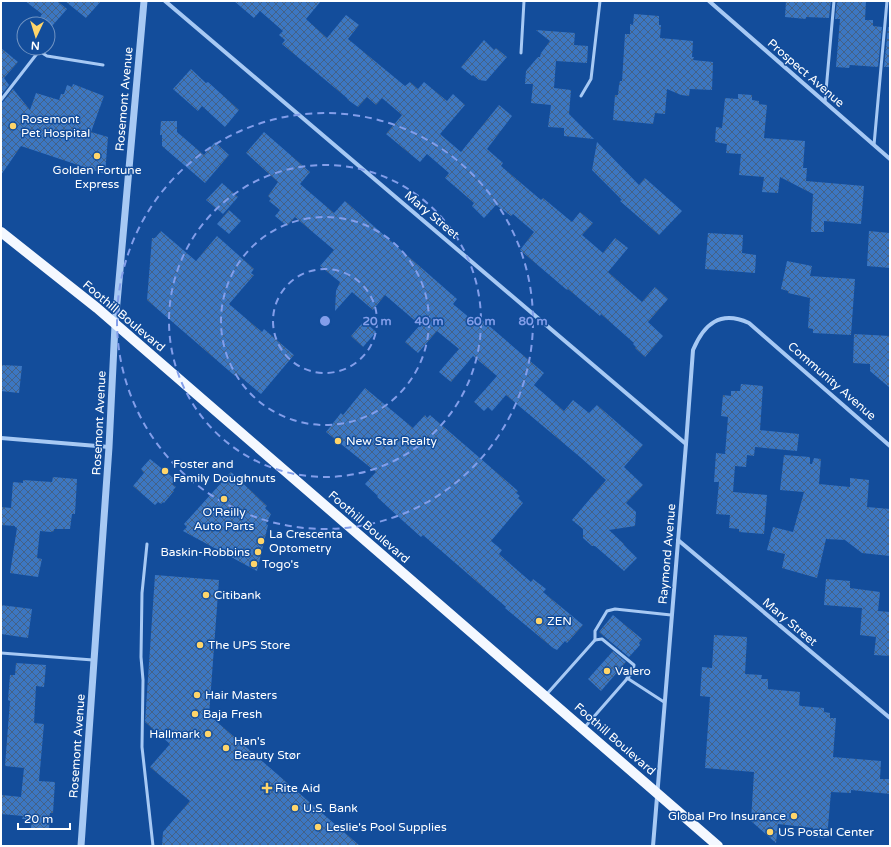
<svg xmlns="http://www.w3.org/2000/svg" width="891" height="847" font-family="'Varela Round',sans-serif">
	<defs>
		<pattern id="building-cross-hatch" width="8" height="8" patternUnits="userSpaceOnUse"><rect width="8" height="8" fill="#3c77c2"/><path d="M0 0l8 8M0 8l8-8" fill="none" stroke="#446287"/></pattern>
	</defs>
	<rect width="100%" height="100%" fill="#134d9b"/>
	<g fill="url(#building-cross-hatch)">
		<polygon points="25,1 57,1 67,9 52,26 40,17 42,14"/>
		<polygon points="65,1 101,1 86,18"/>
		<polygon points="234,1 321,1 306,19 327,38 346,15 359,25 348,39 405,86 410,82 418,89 424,82 447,101 453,94 465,105 440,134 461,152 499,105 512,116 487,149 503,163 501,166 541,200 543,198 572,222 580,212 593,223 582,235 603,253 615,238 628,248 608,272 642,302 655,287 668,299 648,322 663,336 645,357 635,348 636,347 633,344 634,343 601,314 600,316 568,289 567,290 520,250 534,232 513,214 511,216 496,205 484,218 472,206 474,203 445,178 449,173 427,154 420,162 386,134 402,115 382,98 376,105 367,97 358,107 348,100 347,98 282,44 285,40 279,35 283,31 260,11 254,18"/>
		<polygon points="786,1 831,1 829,18 806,17 806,19 785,17"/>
		<polygon points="837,1 866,1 865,20 873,20 873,26 882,27 878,67 850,65 849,68 836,67 840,19 835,19"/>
		<polygon points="634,14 659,16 659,25 661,25 660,38 693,41 692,57 694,57 693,60 713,62 712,90 690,89 689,96 681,95 667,89 665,114 655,113 653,124 613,120 615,95 618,95 619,85 620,81 622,81 625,34 630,34 630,24 633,25"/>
		<polygon points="888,27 890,27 890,67 884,67"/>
		<polygon points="536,30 575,33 574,45 588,46 587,63 556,61 554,88 571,90 569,114 594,139 564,136 564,128 548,127 551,105 531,103 533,84 525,84 526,71 538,57 540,57 541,53 550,41"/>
		<polygon points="484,40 494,50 496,48 507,57 486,81 479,80 473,75 472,76 461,67"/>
		<polygon points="1,48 18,62 4,78 9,85 1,95"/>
		<polygon points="191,69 206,83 208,82 239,110 225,127 202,106 198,111 173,89"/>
		<polygon points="73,84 104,96 91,132 108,137 105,174 21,146 1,175 1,103 3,102 13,89 30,110 36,93 59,100 61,94 64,94 67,85 72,87"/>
		<polygon points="738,94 752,95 752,100 759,101 759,104 767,105 764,138 805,141 803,168 807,168 806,181 864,186 861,224 824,221 824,232 811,232 813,194 780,177 778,193 762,192 764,177 739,175 741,154 726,153 727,144 715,142 716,127 722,128 725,98 738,99"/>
		<polygon points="161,121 177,121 177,132 204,155 215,142 229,155 205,183 162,146 162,135 160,135"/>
		<polygon points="264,132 310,172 300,184 321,202 334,213 345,201 457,299 453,304 477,324 481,319 544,373 534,385 564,411 573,400 589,413 597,405 643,445 624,467 643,485 626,503 636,512 635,526 609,530 624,544 624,545 637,558 624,571 595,546 592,546 583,538 583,529 572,520 606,480 580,457 506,395 492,411 488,407 484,411 474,402 497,376 473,356 451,382 439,372 459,349 437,331 418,353 405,342 420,325 385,295 373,310 352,292 335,311 336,291 340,282 320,266 334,250 295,217 287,226 275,216 280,210 269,201 271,199 268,196 278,182 246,153"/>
		<polygon points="597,142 639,185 645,178 682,211 659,235 620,201 622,200 592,170"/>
		<polygon points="222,183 238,197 223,214 206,200"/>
		<polygon points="229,210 241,221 229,234 217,224"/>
		<polygon points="161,231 196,261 217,236 254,269 251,273 254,275 229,304 262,332 264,329 294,355 261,394 237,374 235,376 147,300 152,238 155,238"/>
		<polygon points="869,231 890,233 890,268 867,266"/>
		<polygon points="708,233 743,235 742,253 756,255 755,273 705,269"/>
		<polygon points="787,261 812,266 810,276 855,279 851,335 813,333 813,329 808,328 810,298 788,293 788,291 781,289"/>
		<polygon points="364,321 376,332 363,347 351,336"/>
		<polygon points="854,334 890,336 890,388 870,371 870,364 853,363"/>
		<polygon points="1,365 22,366 19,393 1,391"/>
		<polygon points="741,384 763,386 760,430 799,434 797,451 755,447 754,456 747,455 746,467 735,466 733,492 767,495 764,534 739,532 739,529 729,528 730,515 716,514 719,482 714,482 716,453 725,454 728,417 721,416 723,395 731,396 731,391 740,391"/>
		<polygon points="365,388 413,428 425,415 427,418 430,415 518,491 516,493 520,496 518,498 523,503 491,541 502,550 499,554 531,582 533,579 546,589 543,592 583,625 567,643 565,641 557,650 553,648 505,608 506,607 423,535 421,537 402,520 377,497 378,496 365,484 376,472 326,432 341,413 343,415"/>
		<polygon points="784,455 810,457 810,464 812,464 814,458 821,459 819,484 850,487 850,478 869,480 867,507 890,509 890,556 862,553 845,540 826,539 817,578 782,568 785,554 767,550 773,527 793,532 804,492 780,490"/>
		<polygon points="150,459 176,480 172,484 176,487 173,490 174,491 164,503 163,502 161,504 158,502 155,505 133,486 144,473 141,469"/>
		<polygon points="231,472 267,506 265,508 271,514 266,524 268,525 257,571 183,531 187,527 184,524"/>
		<polygon points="53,477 77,479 75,514 72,514 70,529 54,529 54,531 51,532 40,531 37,558 42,559 38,577 10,573 17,528 15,527 15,526 1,525 1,507 11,508 13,482 23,483 23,480 52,482"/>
		<polygon points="155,575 219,580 209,715 360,846 162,846 163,832 190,801 150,767 170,744 145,722"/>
		<polygon points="826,579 850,581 850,588 880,592 878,611 890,612 890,656 874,655 876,637 860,635 862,608 824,605"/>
		<polygon points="1,605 32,609 28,638 1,634"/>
		<polygon points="613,615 642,639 639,643 640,645 629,657 599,632"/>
		<polygon points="714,635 747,637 745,674 762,675 761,679 768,679 768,689 800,692 799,705 801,706 824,708 824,712 830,713 830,718 836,718 833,757 881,761 880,779 890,779 890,794 851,790 851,793 831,792 827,838 812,837 813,828 778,824 776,843 751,821 754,772 705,768 710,697 700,696 702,667 712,668"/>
		<polygon points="613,651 626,662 601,691 588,679"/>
		<polygon points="16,663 46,665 44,687 36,686 34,723 44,724 39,781 55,782 53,813 50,813 49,829 31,828 32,819 22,819 23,816 1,814 2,795 21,797 24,768 5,766 10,701 8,700 10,675 15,675"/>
	</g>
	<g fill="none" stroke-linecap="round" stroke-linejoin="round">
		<g stroke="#a7c9f4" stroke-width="3">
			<polyline points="521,53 524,1"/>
			<polyline points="581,96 591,79 600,1"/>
			<polyline points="1,100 39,51 47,56 103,65"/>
			<polyline points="825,102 834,1"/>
			<polyline points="874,145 887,1"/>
			<polyline points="147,544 142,593 141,657 143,680 142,747 153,846"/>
			<polyline points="595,640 595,631 607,611 615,609 671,615"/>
			<polyline points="1,653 93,660"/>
			<polyline points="627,678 664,702"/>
			<polyline points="546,695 595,640 602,639 634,665 633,672 584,728"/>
		</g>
		<g stroke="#a7c9f4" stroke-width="4">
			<polyline points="165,1 686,444"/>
			<polyline points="709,1 890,159"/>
			<polyline points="1,438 109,447"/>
			<polyline points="678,540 890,718"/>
			<path d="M653 846 686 444 693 350C704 324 720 310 749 323L890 446"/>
		</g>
		<polyline stroke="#a7c9f4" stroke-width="7" points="81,846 109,447 115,325 144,1"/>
		<polyline stroke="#f4f8ff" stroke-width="10" points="1,232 97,308 718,846"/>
	</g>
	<g fill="none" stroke="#839eea" stroke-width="2" stroke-dasharray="7 5">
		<circle cx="325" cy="321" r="52"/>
		<circle cx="325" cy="321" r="104"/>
		<circle cx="325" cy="321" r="156"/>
		<circle cx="325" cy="321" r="208"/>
	</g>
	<g fill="#ffd56a" stroke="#134d9b" stroke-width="1.5">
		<circle cx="13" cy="126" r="4"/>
		<circle cx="97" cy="156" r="4"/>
		<circle cx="338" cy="441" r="4"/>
		<circle cx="165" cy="471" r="4"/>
		<circle cx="224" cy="499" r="4"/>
		<circle cx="261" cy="541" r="4"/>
		<circle cx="258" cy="552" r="4"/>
		<circle cx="254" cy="564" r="4"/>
		<circle cx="206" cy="595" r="4"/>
		<circle cx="539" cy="621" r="4"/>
		<circle cx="200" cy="645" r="4"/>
		<circle cx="607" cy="671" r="4"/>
		<circle cx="197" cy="695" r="4"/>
		<circle cx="195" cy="714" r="4"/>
		<circle cx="208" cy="734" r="4"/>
		<circle cx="226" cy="748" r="4"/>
		<path d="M265 782h4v4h4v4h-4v4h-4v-4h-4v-4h4z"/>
		<circle cx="295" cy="808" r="4"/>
		<circle cx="794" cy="816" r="4"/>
		<circle cx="318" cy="827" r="4"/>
		<circle cx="770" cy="832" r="4"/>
	</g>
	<g text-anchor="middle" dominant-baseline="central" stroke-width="3" stroke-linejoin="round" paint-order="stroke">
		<g font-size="12" fill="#fff" stroke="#134d9b">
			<text transform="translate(806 73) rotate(41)">Prospect Avenue</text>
			<text transform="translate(124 99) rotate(-85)">Rosemont Avenue</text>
			<text transform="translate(432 215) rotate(40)">Mary Street</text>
			<text transform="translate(124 316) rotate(40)">Foothill Boulevard</text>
			<text transform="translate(832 381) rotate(41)">Community Avenue</text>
			<text transform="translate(99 423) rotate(-87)">Rosemont Avenue</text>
			<text transform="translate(369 527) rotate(41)">Foothill Boulevard</text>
			<text transform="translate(667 554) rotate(-85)">Raymond Avenue</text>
			<text transform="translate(790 622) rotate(40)">Mary Street</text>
			<text transform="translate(615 739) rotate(41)">Foothill Boulevard</text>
			<text transform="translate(77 746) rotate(-86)">Rosemont Avenue</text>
		</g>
		<g font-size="12" fill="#fff" stroke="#134d9b" text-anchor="start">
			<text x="21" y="119">Rosemont<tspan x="21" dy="14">Pet Hospital</tspan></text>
			<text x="97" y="170" text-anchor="middle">Golden Fortune<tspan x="97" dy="14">Express</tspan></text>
			<text x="346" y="441">New Star Realty</text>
			<text x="173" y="464">Foster and<tspan x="173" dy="14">Family Doughnuts</tspan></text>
			<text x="224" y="512" text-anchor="middle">O'Reilly<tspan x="224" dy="14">Auto Parts</tspan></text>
			<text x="269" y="534">La Crescenta<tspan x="269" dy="14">Optometry</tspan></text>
			<text x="250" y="552" text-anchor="end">Baskin-Robbins</text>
			<text x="262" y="564">Togo's</text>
			<text x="214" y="595">Citibank</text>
			<text x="547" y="621">ZEN</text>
			<text x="208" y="645">The UPS Store</text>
			<text x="615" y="671">Valero</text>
			<text x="205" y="695">Hair Masters</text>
			<text x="203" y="714">Baja Fresh</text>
			<text x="200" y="734" text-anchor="end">Hallmark</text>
			<text x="234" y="741">Han's<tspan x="234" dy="14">Beauty Stør</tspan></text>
			<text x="275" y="788">Rite Aid</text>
			<text x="303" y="808">U.S. Bank</text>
			<text x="786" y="816" text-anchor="end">Global Pro Insurance</text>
			<text x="326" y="827">Leslie's Pool Supplies</text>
			<text x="778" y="832">US Postal Center</text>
		</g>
	</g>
	<circle cx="325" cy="321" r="6" fill="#839eea" stroke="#134d9b" stroke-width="2"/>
	<g font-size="12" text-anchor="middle" font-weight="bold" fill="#839eea" stroke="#134d9b" stroke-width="3" stroke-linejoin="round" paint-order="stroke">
		<text x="377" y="325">20 m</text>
		<text x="429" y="325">40 m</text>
		<text x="481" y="325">60 m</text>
		<text x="533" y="325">80 m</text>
	</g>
	<rect width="891" height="847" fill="none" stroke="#ffffff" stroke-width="4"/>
	<g transform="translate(36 36) rotate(184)"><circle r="19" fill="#134d9b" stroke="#7194c3"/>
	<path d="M0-3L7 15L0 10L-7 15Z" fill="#ffd56a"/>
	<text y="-6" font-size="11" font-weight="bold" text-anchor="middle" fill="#ffffff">N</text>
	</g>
	<path d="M18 823v6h52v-6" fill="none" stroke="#ffffff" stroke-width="2"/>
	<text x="24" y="823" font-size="12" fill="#ffffff" stroke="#134d9b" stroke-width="3" paint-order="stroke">20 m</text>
</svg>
